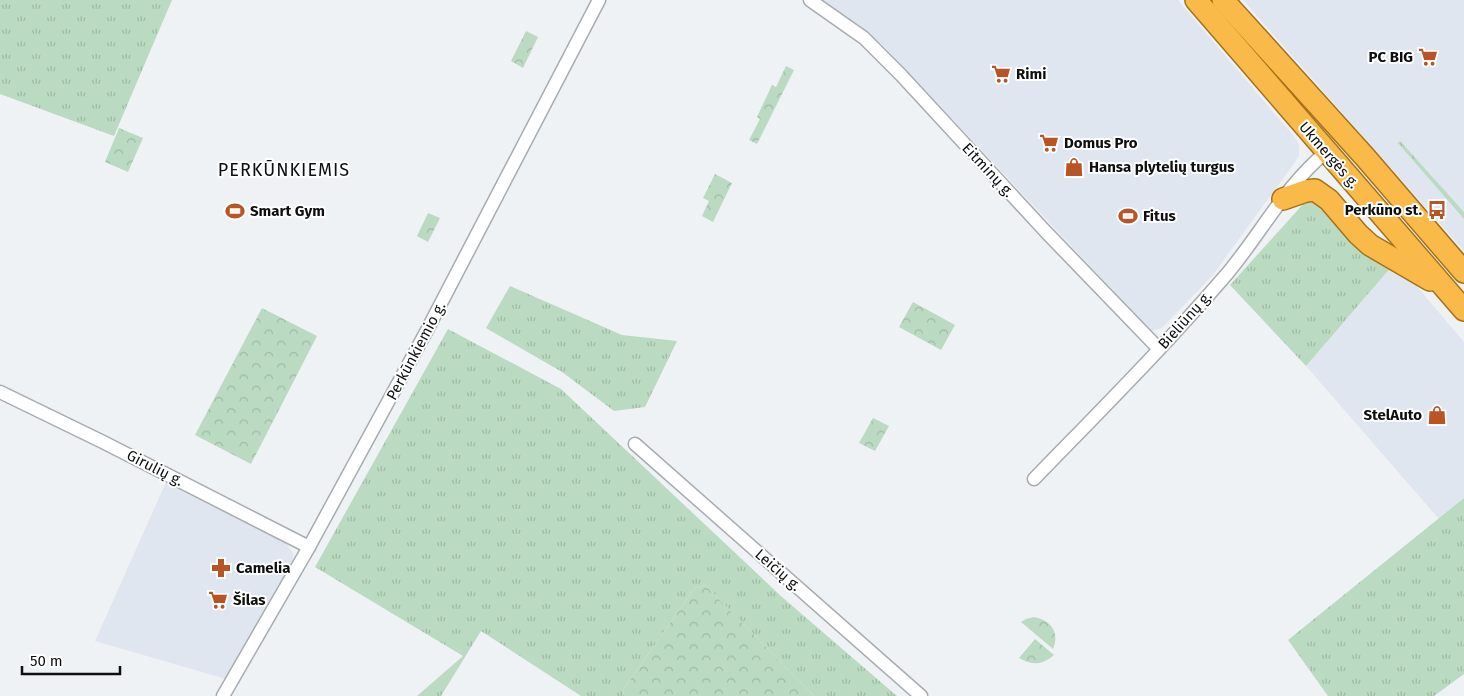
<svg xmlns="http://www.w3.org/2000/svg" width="1464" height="696" font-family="'Fira Sans',sans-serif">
	<defs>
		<pattern id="grass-tufts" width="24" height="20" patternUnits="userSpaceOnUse" patternTransform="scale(1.25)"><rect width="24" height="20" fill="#badac1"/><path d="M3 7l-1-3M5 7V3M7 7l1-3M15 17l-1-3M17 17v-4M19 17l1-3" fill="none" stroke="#9fbaa5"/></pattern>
		<pattern id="forest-crowns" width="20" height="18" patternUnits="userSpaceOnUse" patternTransform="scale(1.25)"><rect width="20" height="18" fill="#badac1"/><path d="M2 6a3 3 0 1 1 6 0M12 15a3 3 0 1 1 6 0" fill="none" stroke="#9fbaa5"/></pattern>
	</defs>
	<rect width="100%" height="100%" fill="#eff2f5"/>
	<g fill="#dfe6f0">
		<polygon points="818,0 1178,0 1297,140 1299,145 1299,156 1296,161 1212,276 1162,328 1151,331 881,43"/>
		<polygon points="1243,0 1464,0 1464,251"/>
		<polygon points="1393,265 1408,276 1464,342 1464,498 1439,519 1306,366"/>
		<polygon points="167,480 283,539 293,553 293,561 289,568 226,679 95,641"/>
	</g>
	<g fill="url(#grass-tufts)">
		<polygon points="0,0 172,0 114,136 0,94"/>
		<polygon points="1400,141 1464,212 1464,219 1398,143"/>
		<polygon points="1311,201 1320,202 1393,265 1306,366 1230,285 1305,202"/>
		<polygon points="510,286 622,335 677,341 645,407 614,411 562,372 486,328"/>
		<polygon points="448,329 561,389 782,597 897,696 814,696 705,585 694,589 623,690 624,696 581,696 481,631 441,696 417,696 463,656 315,567"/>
		<polygon points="1464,498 1464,674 1434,696 1328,696 1288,640"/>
	</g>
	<g fill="url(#forest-crowns)">
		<polygon points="526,31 538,37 523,68 511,61"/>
		<polygon points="786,66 794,70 757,144 749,140 760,119 757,117 772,85 776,87"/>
		<polygon points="119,128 143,138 128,172 105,162"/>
		<polygon points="715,174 732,183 713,222 702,216 709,201 703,198"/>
		<polygon points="428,213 440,218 428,242 417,236"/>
		<polygon points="913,302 955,325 941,350 899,327"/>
		<polygon points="262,308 317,336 251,464 195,435"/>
		<polygon points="873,418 889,426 875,451 859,443"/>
		<polygon points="705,585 814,696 624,696 623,690 694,589"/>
		<path d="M1034 617C1051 620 1060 633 1053 649L1021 622 1026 619Z"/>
		<path d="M1035 639 1054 655C1042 665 1033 666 1019 658Z"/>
	</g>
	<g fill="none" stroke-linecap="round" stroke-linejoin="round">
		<g stroke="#a9acaf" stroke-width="15">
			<g id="minor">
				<polyline points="810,0 864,38 901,75 1046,232 1159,349"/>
				<polyline points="0,392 103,442 309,547"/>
				<polyline points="635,444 921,696"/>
				<path d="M1034 479C1099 412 1165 346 1226 275 1260 235 1285 186 1326 152"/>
				<polyline points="223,696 309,547 426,332 599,0"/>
			</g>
		</g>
		<g stroke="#a67218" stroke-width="24">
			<g id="trunk">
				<polyline points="1196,0 1464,310"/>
				<polyline points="1223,0 1365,157 1464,272"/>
				<polyline points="1283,199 1306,191 1315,190 1329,200 1358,234 1370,245 1430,280"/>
			</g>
		</g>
		<use href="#minor" stroke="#fff" stroke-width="12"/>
		<use href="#trunk" stroke="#faba4a" stroke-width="21"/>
	</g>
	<defs>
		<g id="supermarket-bare" transform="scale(1.5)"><path d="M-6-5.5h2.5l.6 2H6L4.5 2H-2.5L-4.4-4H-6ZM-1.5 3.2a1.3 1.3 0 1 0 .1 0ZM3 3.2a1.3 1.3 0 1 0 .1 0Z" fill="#ba5424" stroke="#fff" stroke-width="2.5" paint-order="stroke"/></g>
		<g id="shop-bare" transform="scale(1.5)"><path d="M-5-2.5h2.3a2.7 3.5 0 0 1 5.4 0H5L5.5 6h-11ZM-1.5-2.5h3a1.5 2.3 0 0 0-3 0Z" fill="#ba5424" stroke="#fff" stroke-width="2.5" paint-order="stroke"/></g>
		<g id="bus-bare" transform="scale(1.5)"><path d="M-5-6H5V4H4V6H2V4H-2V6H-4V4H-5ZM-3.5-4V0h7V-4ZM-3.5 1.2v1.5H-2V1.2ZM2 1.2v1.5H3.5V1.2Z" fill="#ba5424" stroke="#fff" stroke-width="2.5" paint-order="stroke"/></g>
		<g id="stadium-bare" transform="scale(1.5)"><path d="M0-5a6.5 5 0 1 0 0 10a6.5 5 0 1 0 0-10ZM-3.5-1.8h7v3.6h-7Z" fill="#ba5424" stroke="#fff" stroke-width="2.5" paint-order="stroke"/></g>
		<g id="pharmacy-bare" transform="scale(1.5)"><path d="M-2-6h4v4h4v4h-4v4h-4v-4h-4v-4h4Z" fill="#ba5424" stroke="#fff" stroke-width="2.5" paint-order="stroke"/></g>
	</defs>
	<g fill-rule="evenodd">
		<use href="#supermarket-bare" x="1428" y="57"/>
		<use href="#supermarket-bare" x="1001" y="74"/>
		<use href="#supermarket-bare" x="1049" y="143"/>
		<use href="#shop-bare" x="1074" y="167"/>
		<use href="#bus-bare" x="1437" y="210"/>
		<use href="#stadium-bare" x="235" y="211"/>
		<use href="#stadium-bare" x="1128" y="216"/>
		<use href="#shop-bare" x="1437" y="415"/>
		<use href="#pharmacy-bare" x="221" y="568"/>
		<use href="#supermarket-bare" x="218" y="600"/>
	</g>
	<g text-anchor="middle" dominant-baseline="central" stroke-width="4" stroke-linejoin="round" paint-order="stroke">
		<g font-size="15" font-weight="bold" fill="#0e0f10" stroke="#fff" text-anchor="start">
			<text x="1413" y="57" text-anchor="end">PC BIG</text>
			<text x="1016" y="74">Rimi</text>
			<text x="1064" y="143">Domus Pro</text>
			<text x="1089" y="167">Hansa plytelių turgus</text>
			<text x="1422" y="210" text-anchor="end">Perkūno st.</text>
			<text x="250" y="211">Smart Gym</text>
			<text x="1143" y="216">Fitus</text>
			<text x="1422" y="415" text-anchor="end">StelAuto</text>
			<text x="236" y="568">Camelia</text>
			<text x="233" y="600">Šilas</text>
		</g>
		<g font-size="15" fill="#0e0f10" stroke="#fff">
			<text transform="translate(1329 155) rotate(49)">Ukmergės g.</text>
			<text transform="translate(988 170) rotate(47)">Eitminų g.</text>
			<text transform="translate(1185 320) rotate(-48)">Bieliūnų g.</text>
			<text transform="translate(416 351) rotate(-62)">Perkūnkiemio g.</text>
			<text transform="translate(155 468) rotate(27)">Girulių g.</text>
			<text transform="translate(778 570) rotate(41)">Leičių g.</text>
		</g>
		<g font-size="18" letter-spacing="1" fill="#0e0f10" stroke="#fff">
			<text x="284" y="170">PERKŪNKIEMIS</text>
		</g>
	</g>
	<path d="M22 666v8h98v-8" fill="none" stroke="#0e0f10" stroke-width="2.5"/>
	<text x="30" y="666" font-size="15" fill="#0e0f10" stroke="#ffffff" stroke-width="4" paint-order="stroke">50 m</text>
</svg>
